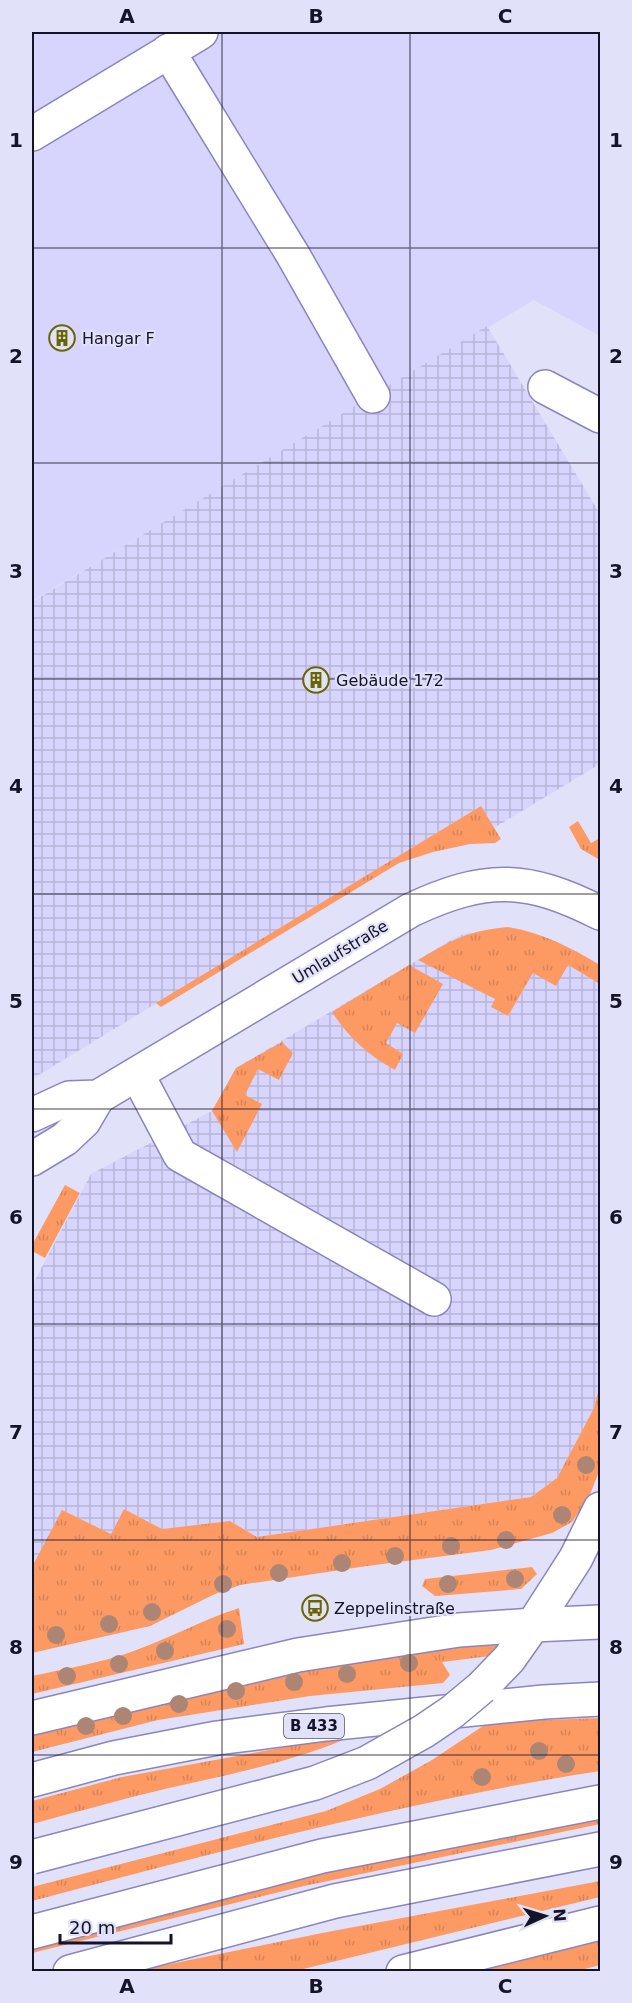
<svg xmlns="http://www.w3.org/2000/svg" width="632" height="2003" font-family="'DejaVu Sans',sans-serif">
	<defs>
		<pattern id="industrial-grid" width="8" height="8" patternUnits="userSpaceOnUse" patternTransform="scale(1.5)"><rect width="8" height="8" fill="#d7d4fd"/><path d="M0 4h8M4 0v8" fill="none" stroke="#b8b5d9"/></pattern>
		<pattern id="grass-tufts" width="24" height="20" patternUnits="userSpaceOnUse" patternTransform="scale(1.5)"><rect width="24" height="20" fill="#fd9963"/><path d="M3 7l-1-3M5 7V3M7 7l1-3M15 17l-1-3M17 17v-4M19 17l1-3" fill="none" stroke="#d88356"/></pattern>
	</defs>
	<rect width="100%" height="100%" fill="#e2e1fa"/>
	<polygon fill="#d7d4fd" points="32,32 600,32 600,336 534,300 32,601"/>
	<g fill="url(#industrial-grid)">
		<polygon points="487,326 600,514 600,764 494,828 481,806 32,1079 32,602"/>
		<polygon points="471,932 501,989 491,1007 508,1016 533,973 568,965 600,984 600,1384 594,1408 557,1478 531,1497 257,1537 230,1521 162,1529 124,1509 111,1534 32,1567 32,1286 91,1174 212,1111 236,1068 458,936"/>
	</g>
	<g fill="url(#grass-tufts)">
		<polygon points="481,806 501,839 495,843 470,844 433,852 399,863 161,1007 156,1003"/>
		<polygon points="578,821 591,843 600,838 600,860 581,849 569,827"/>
		<path d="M508 927C543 933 570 947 600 965V984L568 965 556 986 533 973 508 1016 491 1007 495 999 418 960C454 939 466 931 508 927Z"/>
		<path d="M409 965 443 984 415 1033 397 1023 386 1043 403 1054 395 1070C368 1055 349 1038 332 1012Z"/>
		<polygon points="282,1042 293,1053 279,1080 258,1069 245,1095 262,1104 237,1152 212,1111 236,1068"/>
		<polygon points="65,1185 80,1193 45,1258 32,1251 32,1245"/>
		<polygon points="600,1384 600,1469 589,1497 572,1522 552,1533 491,1550 367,1566 240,1585 215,1594 150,1626 32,1653 32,1567 62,1510 111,1534 124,1509 162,1529 230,1521 257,1537 531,1497 557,1478 594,1408"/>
		<polygon points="532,1567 537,1574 521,1589 435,1596 422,1586 425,1579"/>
		<path d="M239 1608 244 1644 32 1694V1676C64 1669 100 1663 131 1652 168 1639 202 1620 239 1608Z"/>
		<polygon points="499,1645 490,1656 442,1662 450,1675 443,1683 310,1696 158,1720 32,1752 32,1733 155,1700 310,1670 444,1648"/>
		<path d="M600 1718V1771C408 1801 219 1851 32 1901V1887L326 1811 380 1789 432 1760 489 1722Z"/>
		<path d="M357 1734C297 1761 232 1774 169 1788 122 1799 77 1812 32 1824V1801L122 1777Z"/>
		<polygon points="600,1813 600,1824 304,1886 32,1953 32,1941 302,1873"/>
		<polygon points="600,1881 600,1897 295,1971 136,1971 322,1933"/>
		<polygon points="600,1941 600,1965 577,1971 480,1971"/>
	</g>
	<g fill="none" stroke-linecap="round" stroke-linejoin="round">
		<g stroke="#8a85be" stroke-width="36">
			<g id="minor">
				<polyline points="168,51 293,255 373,396"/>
				<polyline points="32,134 201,32"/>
				<polyline points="545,387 600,416"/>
				<polyline points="137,1074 180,1155 434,1299"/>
				<path d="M32 1115 69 1098 98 1097 411 910C486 875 527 876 600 913"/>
				<polyline points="32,1159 65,1139 84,1121 98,1097"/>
				<polyline points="533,1625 576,1558 600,1509"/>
				<polyline points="533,1625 600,1622"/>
				<polyline points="403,1972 600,1923"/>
			</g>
		</g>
		<g stroke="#8a85be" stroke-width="36">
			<polyline id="major" points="32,1718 298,1655 459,1630 533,1625"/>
		</g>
		<g stroke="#8a85be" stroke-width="36">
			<g id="highway">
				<polyline points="482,1687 509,1659 533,1625"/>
				<polyline points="32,1780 114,1758 217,1738 326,1724 544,1702 600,1699"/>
				<polyline points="32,1932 322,1856 600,1802"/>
				<polyline points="70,1972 335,1901 600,1849"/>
			</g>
		</g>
		<use href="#minor" stroke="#fff" stroke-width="33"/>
		<use href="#major" stroke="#fff" stroke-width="33"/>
		<use href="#highway" stroke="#fff" stroke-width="33"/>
		<g stroke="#8a85be" stroke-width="36" stroke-linecap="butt">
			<polyline id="highway-bridge" points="32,1857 315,1783 367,1763 424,1731 452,1712 482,1687"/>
		</g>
		<use href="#highway-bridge" stroke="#fff" stroke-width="33"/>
	</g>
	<g fill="#ad8574">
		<circle cx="586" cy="1465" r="9"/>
		<circle cx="562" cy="1515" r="9"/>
		<circle cx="506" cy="1540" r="9"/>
		<circle cx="451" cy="1546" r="9"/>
		<circle cx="395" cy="1556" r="9"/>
		<circle cx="342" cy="1563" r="9"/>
		<circle cx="279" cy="1573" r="9"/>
		<circle cx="515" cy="1579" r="9"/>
		<circle cx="223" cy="1584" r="9"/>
		<circle cx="448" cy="1584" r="9"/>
		<circle cx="152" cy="1612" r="9"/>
		<circle cx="109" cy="1624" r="9"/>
		<circle cx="227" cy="1629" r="9"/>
		<circle cx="56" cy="1635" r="9"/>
		<circle cx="165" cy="1651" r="9"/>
		<circle cx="409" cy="1663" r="9"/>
		<circle cx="119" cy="1664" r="9"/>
		<circle cx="347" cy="1674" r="9"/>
		<circle cx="67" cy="1676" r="9"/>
		<circle cx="294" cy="1682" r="9"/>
		<circle cx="236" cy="1691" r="9"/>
		<circle cx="179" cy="1704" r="9"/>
		<circle cx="123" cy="1716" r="9"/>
		<circle cx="86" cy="1726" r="9"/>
		<circle cx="539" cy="1751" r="9"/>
		<circle cx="566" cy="1764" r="9"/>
		<circle cx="482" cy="1777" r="9"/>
	</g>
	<path fill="none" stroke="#151328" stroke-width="1.5" stroke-opacity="0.55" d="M222 32V1972M410 32V1972M32 248H600M32 463H600M32 679H600M32 894H600M32 1109H600M32 1324H600M32 1540H600M32 1755H600"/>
	<defs>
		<g id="building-ring" transform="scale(1.35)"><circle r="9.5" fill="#e2e1fa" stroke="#696600" stroke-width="1.5"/><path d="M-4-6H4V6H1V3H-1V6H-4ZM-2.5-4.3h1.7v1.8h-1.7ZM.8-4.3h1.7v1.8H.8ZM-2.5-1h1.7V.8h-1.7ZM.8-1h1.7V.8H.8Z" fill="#696600"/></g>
		<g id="bus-ring" transform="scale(1.35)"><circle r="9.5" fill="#e2e1fa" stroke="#696600" stroke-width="1.5"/><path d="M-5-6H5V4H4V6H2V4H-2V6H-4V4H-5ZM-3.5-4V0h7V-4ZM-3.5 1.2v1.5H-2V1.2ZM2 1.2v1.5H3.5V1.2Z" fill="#696600"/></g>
	</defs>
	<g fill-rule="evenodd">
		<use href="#building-ring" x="62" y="338"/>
		<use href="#building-ring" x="316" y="680"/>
		<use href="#bus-ring" x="315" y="1608"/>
	</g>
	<g text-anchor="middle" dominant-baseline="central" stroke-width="4.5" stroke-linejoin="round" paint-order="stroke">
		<rect fill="#e2e1fa" stroke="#525167" stroke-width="1.5" x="284" y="1714" width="60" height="24" rx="4.5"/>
		<g font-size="15" font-weight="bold" fill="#151328">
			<text x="314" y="1726">B 433</text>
		</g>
		<g font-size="16" fill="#151328" stroke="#e2e1fa" text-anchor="start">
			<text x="82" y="338">Hangar F</text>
			<text x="336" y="680">Gebäude 172</text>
			<text x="334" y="1608">Zeppelinstraße</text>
		</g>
		<g font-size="16" fill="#151328" stroke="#e2e1fa">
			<text transform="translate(340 952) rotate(-31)">Umlaufstraße</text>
		</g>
	</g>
	<rect width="632" height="2003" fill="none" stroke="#e2e1fa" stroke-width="66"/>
	<g transform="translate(545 1916) rotate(86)" stroke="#e2e1fa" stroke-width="4.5" paint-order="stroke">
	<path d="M0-4.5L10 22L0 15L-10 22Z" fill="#151328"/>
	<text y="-9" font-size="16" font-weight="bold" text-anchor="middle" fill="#151328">N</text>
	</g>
	<path d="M60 1934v9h111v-9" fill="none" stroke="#151328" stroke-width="3"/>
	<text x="69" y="1934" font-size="18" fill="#151328" stroke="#e2e1fa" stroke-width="4.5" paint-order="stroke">20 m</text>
	<rect x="33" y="33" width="566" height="1937" fill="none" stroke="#151328" stroke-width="2"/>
	<g font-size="20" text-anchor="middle" font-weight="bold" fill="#151328">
		<text x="127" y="23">A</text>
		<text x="316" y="23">B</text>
		<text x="505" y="23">C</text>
		<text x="16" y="147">1</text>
		<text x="616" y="147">1</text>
		<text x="16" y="363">2</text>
		<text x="616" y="363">2</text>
		<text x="16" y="578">3</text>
		<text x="616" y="578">3</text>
		<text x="16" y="793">4</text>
		<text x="616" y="793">4</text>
		<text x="16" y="1008">5</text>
		<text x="616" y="1008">5</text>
		<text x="16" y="1224">6</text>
		<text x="616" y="1224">6</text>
		<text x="16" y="1439">7</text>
		<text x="616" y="1439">7</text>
		<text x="16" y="1654">8</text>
		<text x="616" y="1654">8</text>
		<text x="16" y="1869">9</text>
		<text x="616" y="1869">9</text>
		<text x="127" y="1993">A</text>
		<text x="316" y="1993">B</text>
		<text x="505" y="1993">C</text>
	</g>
</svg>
